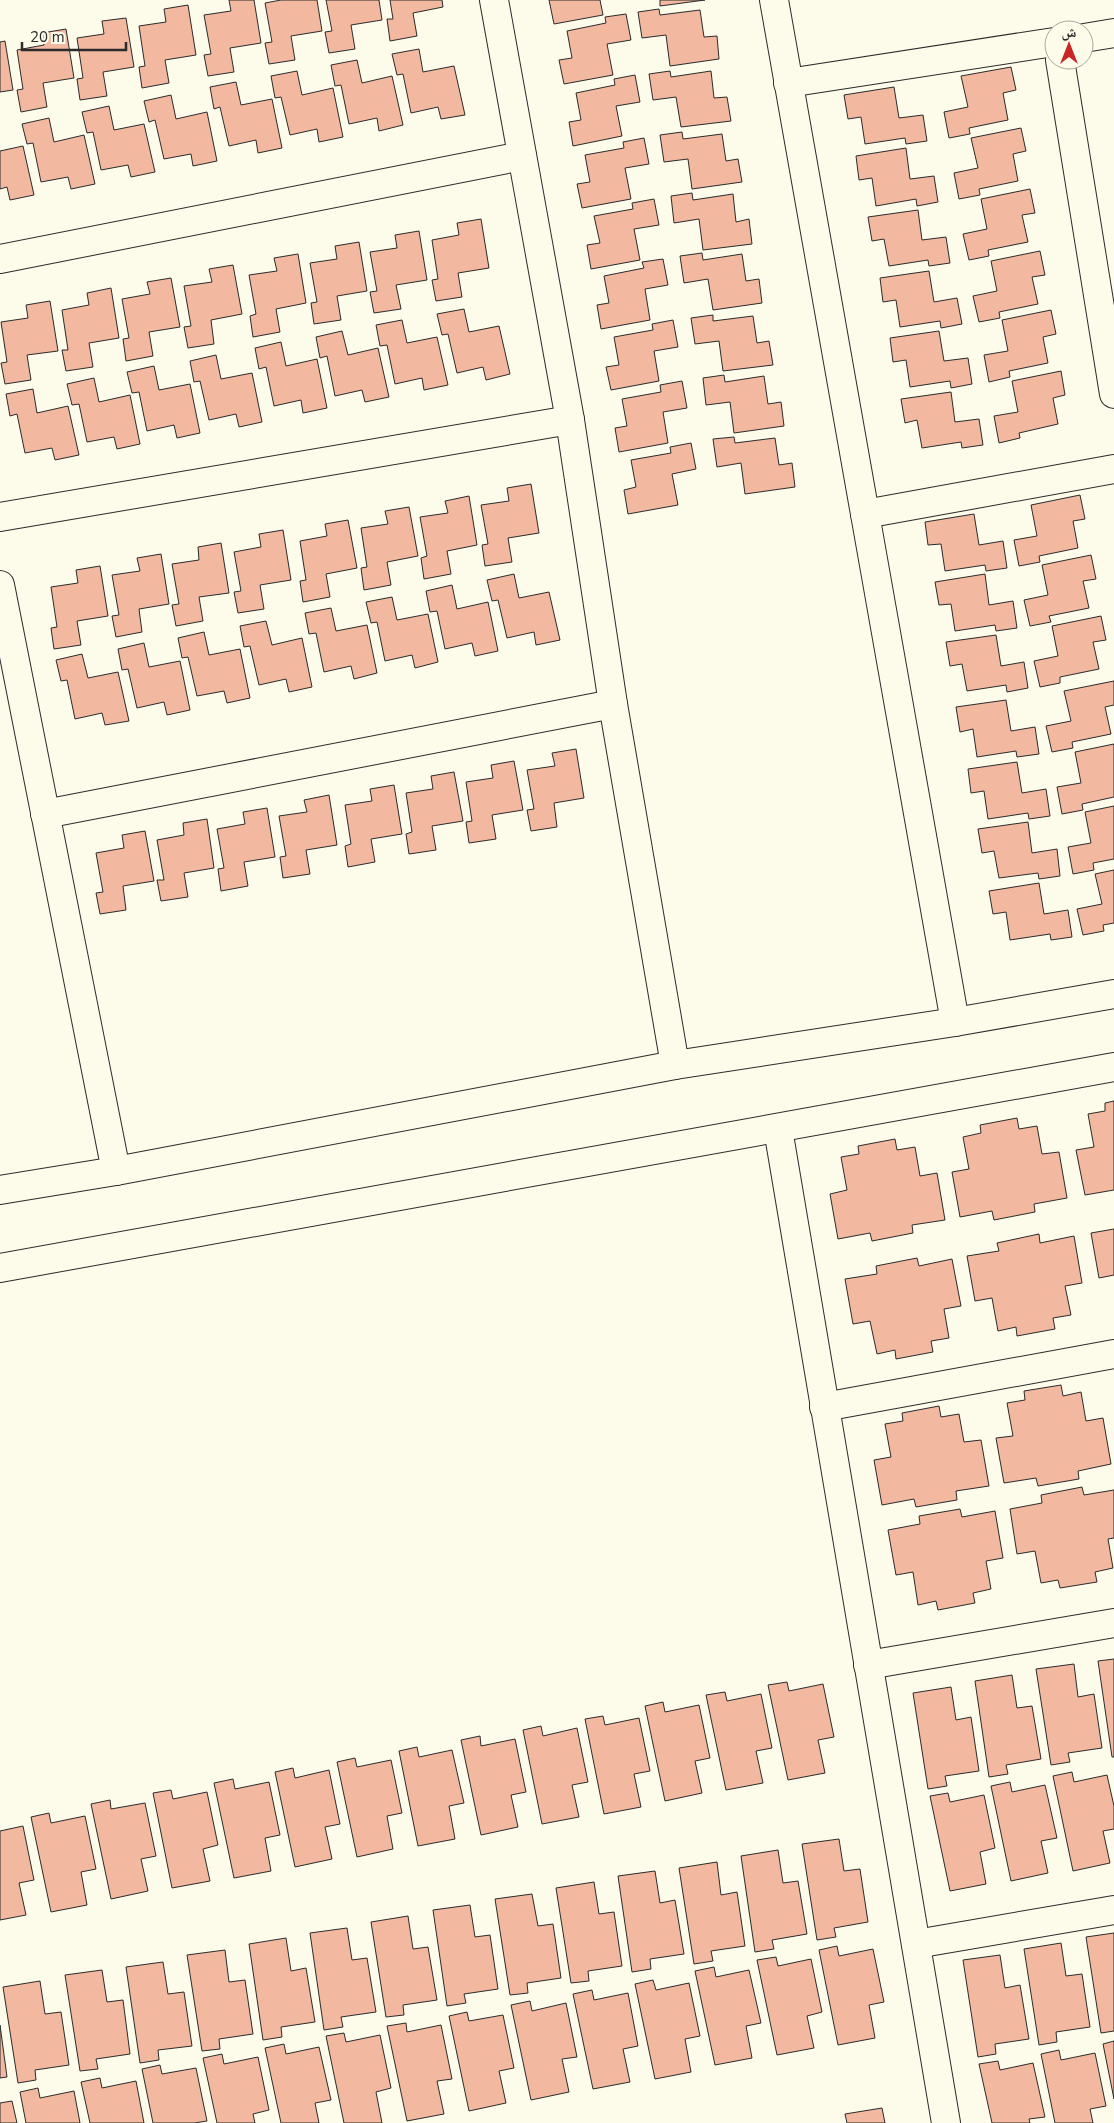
<svg xmlns="http://www.w3.org/2000/svg" width="1114" height="2123" font-family="'Nunito Sans','Noto Naskh Arabic',sans-serif">
	<rect width="100%" height="100%" fill="#fdfbea"/>
	<g fill="#f2b8a0" stroke="#2b2b2b">
		<polygon points="229,0 254,0 261,43 230,48 234,72 208,76 204,55 211,54 204,15 231,11"/>
		<polygon points="281,0 317,0 322,31 291,36 295,60 269,64 265,43 272,42 265,3"/>
		<polygon points="326,0 379,0 382,20 351,25 355,49 329,53 325,32 332,31"/>
		<polygon points="390,0 442,0 443,7 413,13 417,36 390,41 387,19 393,19"/>
		<polygon points="549,0 600,0 603,15 554,24"/>
		<polygon points="660,0 705,0 660,6"/>
		<polygon points="188,5 196,55 165,60 169,83 142,88 139,67 145,66 139,26 166,22 164,9"/>
		<polygon points="659,9 660,15 700,10 704,37 717,36 719,59 670,66 666,35 642,38 638,12"/>
		<polygon points="626,14 631,40 607,44 613,75 564,84 559,60 572,58 567,31 606,23 605,17"/>
		<polygon points="126,18 134,67 103,72 107,96 80,100 77,79 83,78 77,38 104,34 102,21"/>
		<polygon points="66,29 74,78 43,83 47,107 21,112 17,90 23,89 17,50 44,45 42,33"/>
		<polygon points="5,41 13,90 0,92 0,42"/>
		<polygon points="419,49 423,72 454,66 465,115 441,119 438,107 411,113 403,74 397,75 392,54"/>
		<polygon points="357,60 362,83 392,76 403,125 379,131 377,118 349,124 341,85 335,86 331,65"/>
		<polygon points="1011,67 1016,90 1003,93 1008,120 969,128 970,134 949,138 944,112 968,107 961,76"/>
		<polygon points="297,71 302,95 333,88 343,137 319,142 317,129 290,135 281,97 275,98 271,76"/>
		<polygon points="670,71 671,77 711,71 714,98 727,97 731,121 681,127 676,97 653,100 649,74"/>
		<polygon points="635,75 640,102 616,106 622,136 573,146 569,122 581,120 576,93 615,85 614,79"/>
		<polygon points="236,82 241,105 272,99 282,148 258,153 256,140 229,146 220,107 214,109 210,87"/>
		<polygon points="894,87 899,118 923,115 927,141 906,144 905,138 865,144 861,117 848,119 844,95"/>
		<polygon points="171,95 176,119 207,112 217,161 193,166 191,154 164,159 155,120 149,122 144,101"/>
		<polygon points="109,106 114,130 144,124 155,172 131,177 128,165 101,170 93,132 87,133 82,112"/>
		<polygon points="49,118 54,142 84,135 95,184 71,189 68,177 41,182 33,143 27,144 22,124"/>
		<polygon points="1021,128 1026,151 1013,154 1018,181 979,189 980,195 959,199 954,173 978,168 971,138"/>
		<polygon points="682,132 683,139 722,134 726,161 738,159 742,182 692,189 688,159 664,162 660,135"/>
		<polygon points="644,138 649,164 625,168 631,199 582,208 577,184 590,182 585,155 624,148 623,142"/>
		<polygon points="23,146 34,195 10,200 7,187 0,189 0,151"/>
		<polygon points="906,148 910,179 934,176 938,202 917,206 916,199 876,206 872,178 859,180 856,156"/>
		<polygon points="1030,189 1035,213 1022,215 1028,242 988,250 989,256 969,260 963,234 987,229 981,199"/>
		<polygon points="692,193 693,200 733,194 736,222 749,219 752,244 703,250 699,219 674,223 671,196"/>
		<polygon points="654,199 659,225 634,229 640,260 591,269 587,245 600,243 594,216 633,209 632,203"/>
		<polygon points="918,210 922,240 946,237 950,263 929,266 928,260 889,266 884,239 872,241 868,217"/>
		<polygon points="481,219 489,268 458,273 462,297 436,301 432,280 438,279 432,240 459,235 457,223"/>
		<polygon points="419,231 427,280 396,285 401,309 374,313 370,292 377,291 370,252 397,248 395,235"/>
		<polygon points="359,242 367,291 337,296 341,320 314,324 311,303 317,302 310,263 337,259 335,246"/>
		<polygon points="1040,251 1045,275 1032,277 1038,304 999,312 1000,318 979,322 973,296 997,291 991,261"/>
		<polygon points="702,253 703,260 742,254 746,281 759,279 762,303 713,310 708,279 684,283 680,256"/>
		<polygon points="298,254 306,303 276,309 280,332 253,337 250,316 256,314 249,275 277,271 274,258"/>
		<polygon points="663,259 668,285 645,289 650,320 601,329 597,305 609,303 604,276 644,268 642,262"/>
		<polygon points="233,265 242,314 211,320 214,344 188,348 184,327 191,326 184,286 212,282 209,269"/>
		<polygon points="929,271 934,302 957,298 962,324 941,328 940,321 900,327 896,300 883,302 880,278"/>
		<polygon points="171,278 180,327 149,332 153,356 126,361 123,339 129,338 122,299 150,294 147,282"/>
		<polygon points="111,288 119,338 89,343 93,367 66,371 62,350 68,350 62,310 89,305 87,293"/>
		<polygon points="50,301 58,351 27,355 31,380 5,384 1,363 7,362 1,322 28,318 26,305"/>
		<polygon points="464,309 469,332 499,326 510,374 486,380 483,367 457,373 448,334 442,335 437,314"/>
		<polygon points="1051,310 1056,334 1043,337 1048,363 1009,371 1010,377 989,382 984,355 1008,351 1002,320"/>
		<polygon points="713,315 713,321 753,316 757,343 769,341 773,365 723,371 719,341 695,344 691,318"/>
		<polygon points="402,320 407,343 437,337 448,385 424,390 422,378 395,384 387,345 380,346 376,325"/>
		<polygon points="673,320 678,347 654,351 659,381 611,390 606,367 619,365 614,337 653,330 652,324"/>
		<polygon points="342,331 348,355 378,348 389,397 365,402 362,390 335,396 327,356 320,358 316,337"/>
		<polygon points="939,331 944,361 968,358 972,384 951,388 950,381 910,387 906,360 893,362 890,338"/>
		<polygon points="281,342 286,366 317,359 327,408 303,413 301,400 274,406 266,367 259,369 255,348"/>
		<polygon points="216,355 221,379 252,373 262,422 239,427 236,414 209,420 200,381 194,382 190,361"/>
		<polygon points="154,366 159,390 190,384 200,433 177,438 174,425 147,431 139,392 132,393 127,372"/>
		<polygon points="1061,371 1065,395 1053,398 1058,424 1019,433 1020,438 999,443 994,416 1018,412 1012,381"/>
		<polygon points="724,375 725,382 764,376 768,404 781,402 784,426 734,433 730,402 706,405 703,378"/>
		<polygon points="94,378 99,402 130,395 140,444 117,449 114,437 87,442 79,404 72,405 67,384"/>
		<polygon points="682,381 687,408 663,412 668,443 619,452 615,428 627,426 622,399 661,392 660,385"/>
		<polygon points="33,389 37,413 68,406 79,455 55,460 52,448 25,453 17,414 10,416 6,394"/>
		<polygon points="951,392 955,422 979,419 983,445 962,448 961,442 922,448 917,420 905,423 901,399"/>
		<polygon points="734,437 735,443 775,438 779,465 792,463 795,487 745,494 741,463 717,467 713,439"/>
		<polygon points="691,443 696,469 672,474 678,505 628,514 624,490 636,487 631,460 671,453 670,447"/>
		<polygon points="531,484 539,533 508,538 512,562 485,566 482,545 488,544 481,505 509,501 507,488"/>
		<polygon points="1080,495 1085,519 1073,521 1078,548 1039,556 1040,562 1019,566 1014,540 1037,536 1031,505"/>
		<polygon points="469,496 477,545 447,551 451,574 424,579 421,558 427,556 420,517 448,513 445,501"/>
		<polygon points="409,507 418,556 387,562 391,585 364,590 361,568 367,567 361,528 388,524 385,511"/>
		<polygon points="974,514 979,545 1003,541 1007,568 986,571 985,565 945,571 941,544 928,545 925,522"/>
		<polygon points="348,520 357,568 326,574 330,597 303,602 300,581 306,580 300,541 327,536 325,524"/>
		<polygon points="283,530 291,580 260,585 264,609 238,613 234,592 241,591 234,552 261,547 259,534"/>
		<polygon points="221,543 229,593 199,597 203,621 176,626 172,605 179,604 172,564 199,560 198,547"/>
		<polygon points="161,554 169,604 139,609 142,632 116,637 112,616 119,615 112,575 140,571 137,558"/>
		<polygon points="1091,555 1096,579 1083,581 1089,608 1049,616 1051,622 1030,626 1024,600 1048,595 1042,565"/>
		<polygon points="100,566 108,616 77,621 81,645 54,649 51,628 57,627 51,587 78,583 76,570"/>
		<polygon points="514,574 519,598 549,592 560,640 536,645 534,632 507,638 498,600 492,601 487,580"/>
		<polygon points="985,574 989,605 1013,601 1017,628 996,631 995,625 955,631 951,604 939,605 935,582"/>
		<polygon points="452,585 457,609 488,602 498,651 475,656 472,643 445,649 437,611 430,612 426,591"/>
		<polygon points="392,597 397,620 428,614 438,662 415,668 412,655 385,661 377,622 371,623 366,602"/>
		<polygon points="331,608 336,631 367,625 377,673 354,679 351,666 324,672 316,633 309,634 305,613"/>
		<polygon points="1101,616 1106,640 1093,642 1099,669 1060,677 1060,683 1040,687 1034,661 1058,656 1052,626"/>
		<polygon points="266,621 272,645 302,638 312,687 289,692 286,679 259,685 250,646 244,647 240,626"/>
		<polygon points="204,632 209,655 240,649 250,698 227,703 224,691 197,696 188,657 182,658 178,638"/>
		<polygon points="996,635 1001,666 1024,662 1028,688 1007,692 1006,685 967,691 962,664 950,666 946,642"/>
		<polygon points="144,643 149,667 180,661 190,710 167,715 164,702 137,708 128,669 122,670 118,649"/>
		<polygon points="82,654 88,678 118,672 129,721 105,725 102,713 75,719 67,680 61,681 56,660"/>
		<polygon points="1114,681 1114,705 1105,707 1111,734 1072,742 1073,748 1052,752 1046,726 1071,721 1064,691"/>
		<polygon points="1006,700 1011,731 1035,727 1039,754 1017,757 1016,751 977,757 973,729 960,732 956,707"/>
		<polygon points="1114,744 1114,797 1082,804 1083,810 1062,814 1057,787 1081,783 1075,752"/>
		<polygon points="576,749 584,798 554,803 557,827 531,831 527,810 534,809 527,770 555,766 552,753"/>
		<polygon points="514,761 523,810 492,815 496,839 469,843 466,822 472,821 466,782 493,778 491,765"/>
		<polygon points="1017,762 1022,793 1046,789 1050,816 1029,819 1028,813 988,819 984,791 971,793 968,769"/>
		<polygon points="454,772 463,821 432,826 436,850 409,854 406,834 412,832 406,793 433,789 431,776"/>
		<polygon points="394,785 402,834 371,839 375,862 348,867 345,846 351,844 345,805 372,801 370,789"/>
		<polygon points="329,795 337,845 306,850 310,874 283,878 280,857 286,856 279,816 307,812 304,800"/>
		<polygon points="1114,806 1114,859 1093,863 1094,870 1073,874 1068,847 1091,843 1085,812"/>
		<polygon points="267,808 275,857 244,862 248,886 221,891 218,869 224,868 217,829 245,824 243,812"/>
		<polygon points="207,819 214,868 184,873 188,897 161,901 157,880 164,880 157,840 184,835 183,823"/>
		<polygon points="1028,822 1032,853 1057,849 1060,876 1039,879 1038,873 999,878 994,851 982,853 978,829"/>
		<polygon points="145,831 154,881 123,886 126,910 100,914 96,893 103,892 96,853 124,848 122,835"/>
		<polygon points="1114,870 1114,923 1103,925 1104,931 1083,935 1077,909 1102,904 1095,874"/>
		<polygon points="1039,883 1044,914 1068,910 1072,937 1051,940 1050,934 1010,940 1006,912 993,914 989,891"/>
		<polygon points="1114,1101 1114,1190 1085,1195 1076,1150 1094,1147 1088,1114 1105,1111 1105,1103"/>
		<polygon points="1017,1118 1019,1129 1037,1126 1042,1154 1059,1152 1067,1198 1034,1204 1035,1212 994,1220 992,1211 960,1217 952,1172 969,1169 963,1137 981,1133 980,1125"/>
		<polygon points="895,1139 897,1150 915,1147 920,1176 937,1173 945,1220 912,1225 913,1233 872,1241 870,1233 838,1239 830,1194 847,1190 841,1157 859,1154 858,1146"/>
		<polygon points="1114,1229 1114,1275 1099,1278 1091,1233"/>
		<polygon points="1039,1234 1040,1243 1074,1236 1082,1283 1065,1286 1071,1315 1053,1318 1055,1329 1017,1336 1016,1327 998,1331 992,1298 975,1301 967,1256 999,1251 997,1243"/>
		<polygon points="917,1258 919,1266 952,1259 961,1306 944,1309 949,1338 931,1341 933,1352 896,1359 895,1350 877,1354 870,1321 853,1324 845,1279 877,1274 876,1266"/>
		<polygon points="1061,1385 1063,1396 1081,1392 1086,1421 1103,1418 1111,1464 1078,1471 1079,1479 1038,1486 1036,1478 1004,1483 996,1438 1013,1436 1007,1403 1025,1400 1024,1391"/>
		<polygon points="939,1406 941,1417 959,1414 964,1442 981,1440 989,1486 956,1491 957,1500 916,1507 914,1499 882,1505 874,1460 891,1457 885,1424 903,1421 902,1413"/>
		<polygon points="1082,1487 1084,1495 1114,1490 1114,1538 1108,1539 1113,1568 1095,1572 1097,1582 1060,1588 1058,1580 1041,1583 1035,1551 1017,1554 1010,1509 1042,1503 1041,1495"/>
		<polygon points="960,1509 962,1517 995,1511 1003,1558 986,1561 991,1589 973,1593 975,1603 938,1610 936,1601 918,1605 913,1572 896,1575 888,1530 920,1524 919,1516"/>
		<polygon points="1114,1659 1114,1757 1112,1757 1098,1661"/>
		<polygon points="1074,1664 1078,1697 1094,1694 1102,1748 1068,1753 1070,1762 1051,1765 1036,1669"/>
		<polygon points="1012,1675 1017,1708 1032,1706 1041,1759 1006,1765 1008,1774 989,1777 975,1681"/>
		<polygon points="787,1682 789,1691 823,1684 834,1737 818,1740 825,1773 788,1780 768,1685"/>
		<polygon points="951,1687 956,1720 971,1717 979,1771 945,1776 947,1786 928,1789 913,1693"/>
		<polygon points="725,1692 727,1701 761,1694 772,1748 756,1751 763,1783 726,1790 706,1695"/>
		<polygon points="663,1702 665,1712 699,1705 710,1758 695,1761 702,1793 665,1801 645,1706"/>
		<polygon points="603,1716 605,1725 639,1718 650,1771 634,1774 641,1807 604,1814 585,1719"/>
		<polygon points="541,1726 543,1736 577,1728 588,1782 572,1785 579,1817 542,1824 523,1730"/>
		<polygon points="480,1736 481,1746 515,1739 526,1792 511,1795 518,1827 481,1835 461,1740"/>
		<polygon points="417,1747 419,1757 452,1750 464,1803 449,1806 455,1839 418,1846 399,1751"/>
		<polygon points="355,1758 357,1767 391,1760 402,1813 387,1816 393,1849 357,1857 337,1762"/>
		<polygon points="293,1768 295,1778 329,1770 340,1824 325,1827 332,1859 295,1867 275,1772"/>
		<polygon points="1072,1772 1074,1782 1107,1775 1114,1806 1114,1829 1103,1831 1110,1863 1073,1871 1053,1776"/>
		<polygon points="233,1779 235,1789 269,1782 280,1835 265,1838 271,1871 234,1878 214,1783"/>
		<polygon points="1010,1782 1012,1792 1045,1785 1057,1838 1041,1841 1048,1873 1011,1881 991,1786"/>
		<polygon points="171,1790 173,1799 207,1792 218,1845 203,1849 210,1881 172,1888 153,1793"/>
		<polygon points="948,1793 950,1802 984,1795 995,1848 980,1852 986,1884 950,1891 930,1796"/>
		<polygon points="110,1800 111,1809 145,1803 156,1856 141,1859 148,1891 111,1899 91,1804"/>
		<polygon points="49,1813 51,1823 85,1816 96,1869 81,1872 87,1905 51,1912 31,1817"/>
		<polygon points="23,1826 34,1880 19,1883 26,1915 0,1920 0,1831"/>
		<polygon points="839,1839 844,1871 860,1869 868,1922 834,1928 836,1937 817,1940 802,1844"/>
		<polygon points="778,1850 783,1883 798,1881 807,1934 772,1940 774,1949 755,1952 741,1856"/>
		<polygon points="717,1862 721,1895 737,1892 745,1946 711,1951 713,1961 694,1964 679,1868"/>
		<polygon points="655,1871 660,1903 675,1900 684,1954 650,1959 651,1969 632,1972 618,1876"/>
		<polygon points="594,1882 599,1914 614,1912 622,1966 588,1971 589,1981 571,1983 556,1888"/>
		<polygon points="532,1894 538,1926 553,1924 561,1978 527,1983 528,1993 510,1995 495,1899"/>
		<polygon points="470,1905 475,1937 490,1935 498,1989 464,1994 466,2003 447,2006 433,1910"/>
		<polygon points="408,1916 413,1949 428,1947 437,2000 403,2005 404,2015 386,2017 371,1922"/>
		<polygon points="347,1928 352,1960 367,1958 376,2012 341,2017 343,2027 324,2030 310,1933"/>
		<polygon points="1114,1933 1114,2031 1101,2033 1086,1937"/>
		<polygon points="286,1938 291,1971 306,1968 315,2022 281,2027 282,2037 263,2040 249,1944"/>
		<polygon points="1061,1943 1066,1976 1082,1974 1090,2027 1056,2032 1057,2042 1039,2045 1024,1949"/>
		<polygon points="837,1946 839,1956 873,1949 884,2002 869,2005 875,2038 838,2045 819,1950"/>
		<polygon points="225,1950 229,1982 245,1980 253,2034 219,2039 220,2049 202,2051 187,1955"/>
		<polygon points="1000,1955 1005,1988 1020,1985 1029,2039 995,2044 996,2054 978,2057 963,1960"/>
		<polygon points="776,1957 778,1966 811,1959 822,2012 807,2016 814,2048 777,2055 757,1960"/>
		<polygon points="163,1962 168,1994 184,1992 192,2046 158,2050 159,2060 140,2063 126,1967"/>
		<polygon points="714,1967 716,1977 749,1970 761,2023 746,2026 752,2058 715,2065 695,1971"/>
		<polygon points="102,1970 107,2002 123,2000 130,2054 96,2059 98,2069 80,2071 65,1975"/>
		<polygon points="653,1980 656,1990 689,1983 700,2036 685,2039 691,2072 655,2079 635,1984"/>
		<polygon points="40,1981 45,2014 61,2012 69,2065 35,2070 36,2080 18,2083 3,1987"/>
		<polygon points="592,1990 594,2000 628,1993 638,2046 623,2049 630,2082 593,2089 573,1994"/>
		<polygon points="530,2001 532,2011 566,2003 577,2057 562,2059 569,2092 531,2100 511,2005"/>
		<polygon points="467,2012 469,2021 503,2015 514,2068 499,2071 506,2103 469,2111 449,2016"/>
		<polygon points="406,2023 407,2032 441,2025 452,2079 437,2081 444,2114 407,2121 387,2026"/>
		<polygon points="0,2025 7,2077 0,2078"/>
		<polygon points="344,2033 346,2042 380,2035 391,2088 376,2092 382,2123 344,2123 326,2036"/>
		<polygon points="1114,2041 1114,2099 1103,2044"/>
		<polygon points="284,2044 286,2054 319,2047 331,2100 315,2103 319,2123 281,2123 265,2048"/>
		<polygon points="1059,2050 1061,2060 1095,2053 1106,2106 1090,2109 1093,2123 1055,2123 1041,2054"/>
		<polygon points="222,2054 224,2064 258,2057 269,2110 253,2114 255,2123 217,2123 203,2058"/>
		<polygon points="998,2061 1000,2070 1033,2063 1045,2117 1029,2119 1030,2123 992,2123 979,2064"/>
		<polygon points="160,2065 162,2074 196,2068 207,2121 194,2123 153,2123 142,2069"/>
		<polygon points="100,2078 102,2088 136,2081 144,2123 90,2123 81,2082"/>
		<polygon points="38,2088 40,2098 74,2091 80,2123 26,2123 20,2092"/>
		<polygon points="12,2101 17,2123 0,2123 0,2103"/>
		<polygon points="882,2108 885,2123 847,2123 845,2114"/>
	</g>
	<g fill="none" stroke-linecap="round" stroke-linejoin="round">
		<g stroke="#2b2b2b" stroke-width="30">
			<g id="street">
				<polyline points="494,0 570,420 613,704 675,1065"/>
				<polyline points="774,0 865,514 1114,469"/>
				<polyline points="1084,38 1114,33"/>
				<polyline points="1060,60 1114,394"/>
				<polyline points="788,83 1054,42"/>
				<polyline points="0,259 522,156"/>
				<polyline points="865,514 955,1022"/>
				<polyline points="0,517 570,420"/>
				<polyline points="0,585 116,1171"/>
				<polyline points="45,814 613,704"/>
				<polyline points="778,1129 946,2123"/>
				<polyline points="0,1190 116,1171 675,1065 955,1022 1114,994"/>
				<polyline points="0,1268 1114,1067"/>
				<polyline points="824,1407 1114,1354"/>
				<polyline points="868,1665 1114,1623"/>
				<polyline points="916,1944 1114,1910"/>
			</g>
		</g>
		<use href="#street" stroke="#fdfbea" stroke-width="28"/>
	</g>
	<g transform="translate(1069 45)"><circle r="24" fill="#fdfbea" stroke="#a9a89e"/>
	<path d="M0-4L9 19L0 12L-9 19Z" fill="#c62828"/>
	<text y="-8" font-size="14" font-weight="bold" text-anchor="middle" fill="#2b2b2b">ش</text>
	</g>
	<path d="M22 42v8h104v-8" fill="none" stroke="#2b2b2b" stroke-width="2.5"/>
	<text x="30" y="42" font-size="15" fill="#2b2b2b" stroke="#fdfbea" stroke-width="4" paint-order="stroke">20 m</text>
</svg>
